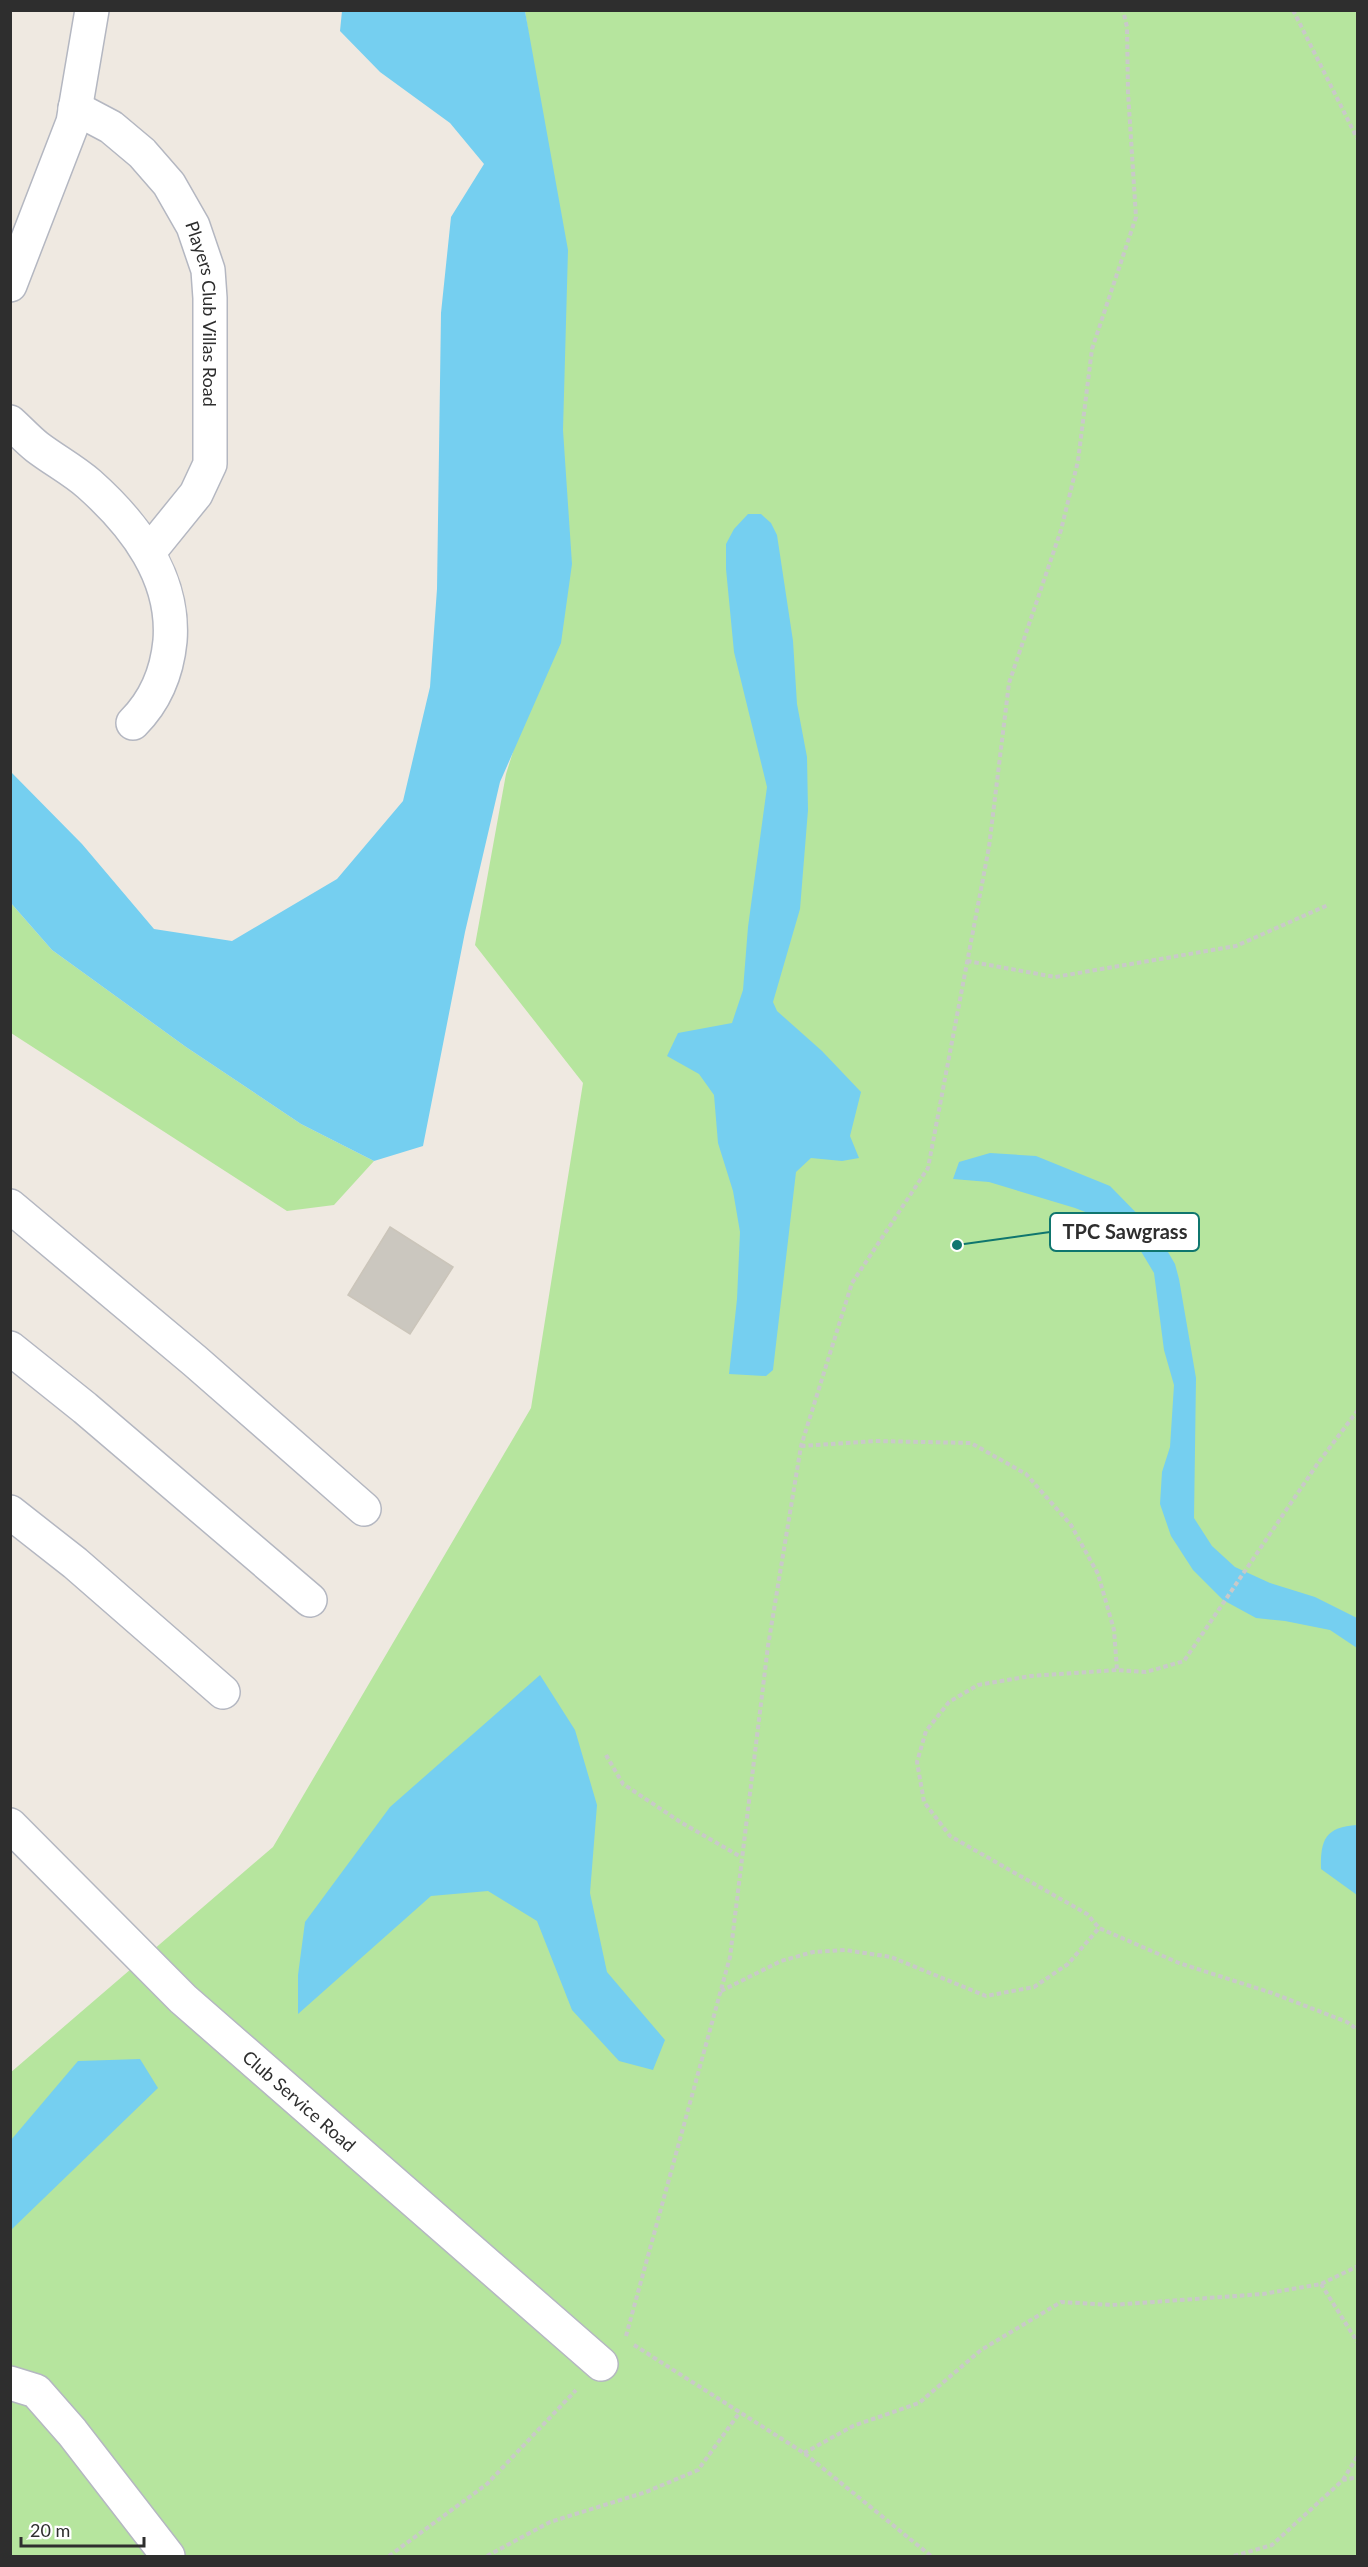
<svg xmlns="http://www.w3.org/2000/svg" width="1368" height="2567" font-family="Lato,sans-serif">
	<rect width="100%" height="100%" fill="#efe9e1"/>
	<g fill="#b6e59e">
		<polygon points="525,11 1357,11 1357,2556 11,2556 10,2073 273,1847 531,1408 583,1083 475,945 506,774 535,682 537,90"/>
		<polygon points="10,902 52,950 186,1047 301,1124 374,1161 334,1205 287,1211 11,1033"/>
	</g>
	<g fill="#75cff0">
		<polygon points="342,11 525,11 568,250 563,430 572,564 561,643 500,782 465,932 423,1146 374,1161 301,1124 186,1047 52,950 10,902 11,772 82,844 154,929 232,941 337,879 403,801 430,687 437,589 441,313 451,217 484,164 450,123 380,72 340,31"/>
		<polygon points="748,514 761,514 771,523 777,535 793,641 797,704 807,757 808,810 800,909 773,1002 777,1011 822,1051 861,1092 850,1136 859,1158 842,1161 811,1158 796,1172 773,1370 766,1376 729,1374 737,1299 740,1232 733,1191 718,1143 714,1095 699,1074 667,1056 678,1033 732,1023 743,990 748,927 767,787 734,652 726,569 726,544 734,529"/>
		<polygon points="990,1153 1036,1156 1110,1186 1158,1235 1175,1264 1179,1279 1196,1378 1194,1518 1212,1546 1235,1567 1270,1583 1315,1597 1357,1618 1357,1648 1330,1630 1285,1621 1256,1618 1223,1600 1193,1570 1171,1536 1160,1504 1162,1472 1170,1447 1174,1385 1164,1350 1154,1273 1139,1248 1125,1233 1106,1220 1075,1208 989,1182 953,1179 959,1162"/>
		<polygon points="540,1675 575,1730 597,1805 590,1893 607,1972 665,2040 653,2070 619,2061 572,2010 537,1921 488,1891 431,1896 298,2014 298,1975 305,1922 390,1807"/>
		<path d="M1357 1825H1358L1357 1895 1321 1869C1320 1839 1326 1827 1357 1825Z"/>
		<polygon points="140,2059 158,2088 11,2230 11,2140 78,2061"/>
	</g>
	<polygon fill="#cbc7bf" stroke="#cbc5ba" stroke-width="1.5" points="390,1227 453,1267 410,1334 348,1295"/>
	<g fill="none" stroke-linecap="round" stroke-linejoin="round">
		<g stroke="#b4b7c1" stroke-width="36">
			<g id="minor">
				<path id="s1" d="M75 108 111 127 142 153 169 184 193 226 208 270 210 298V464L196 494 149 552"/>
				<polyline points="10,285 73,122 92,10"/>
				<path d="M10 422C19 430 28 440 37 447 54 460 73 470 89 484 135 525 175 577 170 641 167 672 155 701 133 723"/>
				<polyline points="10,1206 195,1361 364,1509"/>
				<polyline points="10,1348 85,1408 310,1600"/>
				<polyline points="10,1512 75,1563 223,1692"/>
				<path id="s2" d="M10 1825 183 1999 601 2364"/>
				<polyline points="10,2383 36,2391 72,2432 168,2556"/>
			</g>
		</g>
		<g stroke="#c9c9c9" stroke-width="4" stroke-dasharray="4.5 3" stroke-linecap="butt">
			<polyline points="1293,10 1358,140"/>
			<polyline points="967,961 1055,977 1236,946 1328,905"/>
			<polyline points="1358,1410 1318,1463 1184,1661 1146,1672 1117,1670 1031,1676 978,1685 949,1702 926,1731 917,1762 924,1802 950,1836 1087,1914 1099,1928 1179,1963 1272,1993 1347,2022 1358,2030"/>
			<polyline points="801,1446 875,1441 971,1443 1026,1474 1071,1525 1098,1574 1114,1630 1117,1670"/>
			<polyline points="606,1755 623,1784 682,1823 741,1857"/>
			<polyline points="721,1991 781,1961 813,1952 845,1950 891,1957 986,1996 1034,1987 1068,1964 1099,1928"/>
			<polyline points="1321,2284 1358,2343"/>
			<polyline points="626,2336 730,1957 768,1646 801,1446 852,1283 928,1168 989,847 1009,683 1061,530 1078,461 1092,349 1136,217 1128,92 1127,27 1123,10"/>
			<polyline points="634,2345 804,2453 931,2556"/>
			<polyline points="804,2453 853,2426 919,2403 981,2350 1061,2302 1112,2305 1263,2294 1321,2284 1358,2266"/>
			<polyline points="1343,2480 1358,2455"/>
			<polyline points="389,2556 487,2484 576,2390"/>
			<polyline points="487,2556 550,2522 646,2492 698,2470 740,2412"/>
			<polyline points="1234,2556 1272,2545 1343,2480 1358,2477"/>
		</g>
		<use href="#minor" stroke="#fff" stroke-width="33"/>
	</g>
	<g text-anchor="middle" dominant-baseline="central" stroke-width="6" stroke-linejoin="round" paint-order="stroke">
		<g font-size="18" fill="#2e2e2e" stroke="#fff">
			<text stroke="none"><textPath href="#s1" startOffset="260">Players Club Villas Road</textPath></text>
			<text stroke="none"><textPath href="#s2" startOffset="400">Club Service Road</textPath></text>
		</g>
	</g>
	<path fill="none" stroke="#0f766e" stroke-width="2" d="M957 1245L1050 1232"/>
	<circle fill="#0f766e" stroke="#fff" stroke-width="2" cx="957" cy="1245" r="6"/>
	<rect fill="#fff" stroke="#0f766e" stroke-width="2" x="1050" y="1213" width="149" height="38" rx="6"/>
	<g font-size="20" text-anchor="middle" font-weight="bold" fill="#2e2e2e">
		<text x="1125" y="1239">TPC Sawgrass</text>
	</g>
	<rect width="1368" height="2567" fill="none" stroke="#2e2e2e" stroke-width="24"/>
	<path d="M21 2537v9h123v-9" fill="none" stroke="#2e2e2e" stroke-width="3"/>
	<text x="30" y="2537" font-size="18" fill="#2e2e2e" stroke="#ffffff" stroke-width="4.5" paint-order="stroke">20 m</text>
</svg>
